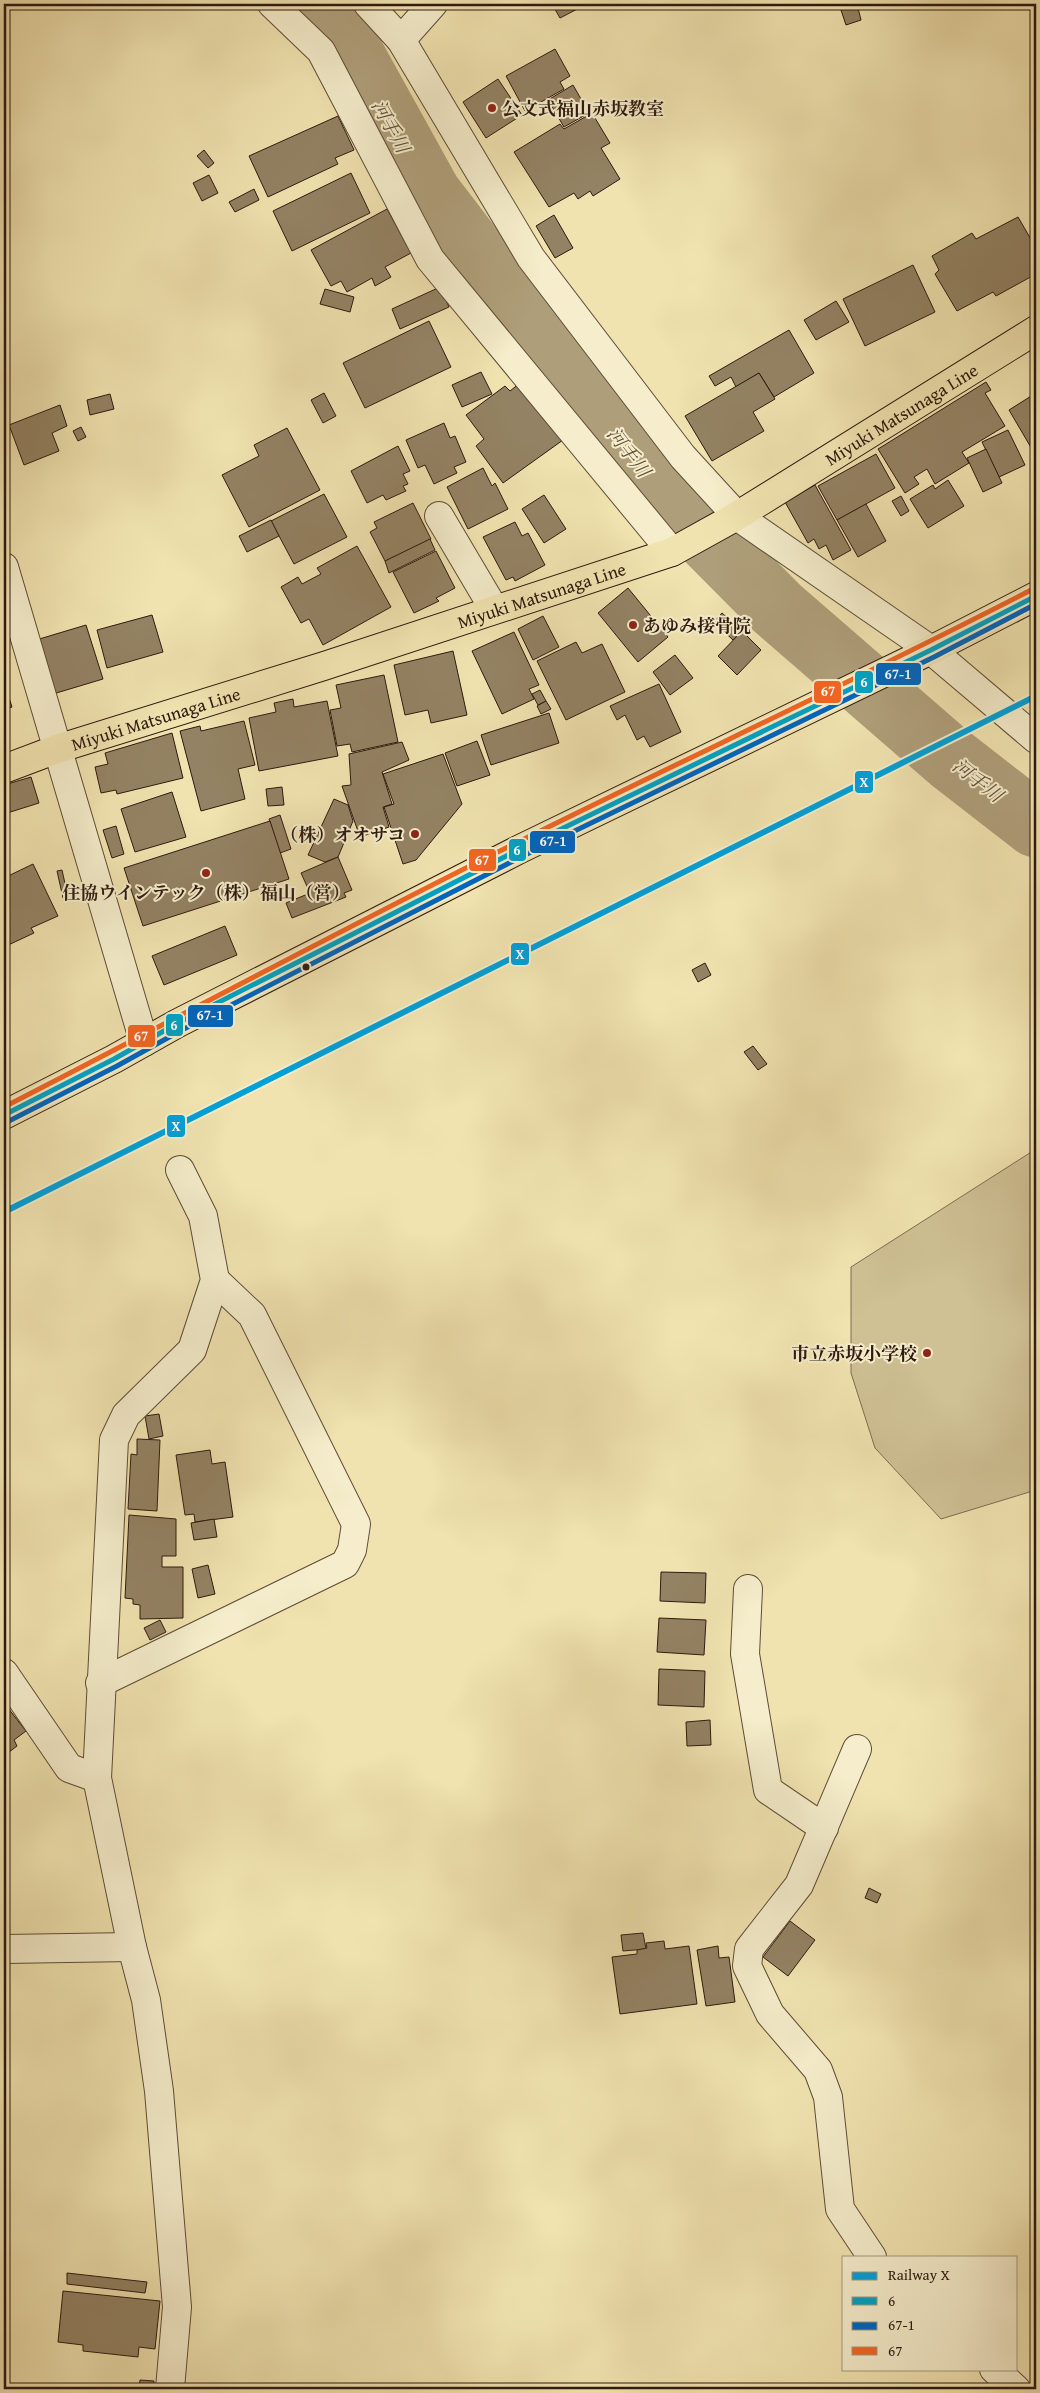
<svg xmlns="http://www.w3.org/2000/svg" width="1040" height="2393" font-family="'Gentium Book Plus','Noto Serif JP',serif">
	<rect width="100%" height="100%" fill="#f0e3af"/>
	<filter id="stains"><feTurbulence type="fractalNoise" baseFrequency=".004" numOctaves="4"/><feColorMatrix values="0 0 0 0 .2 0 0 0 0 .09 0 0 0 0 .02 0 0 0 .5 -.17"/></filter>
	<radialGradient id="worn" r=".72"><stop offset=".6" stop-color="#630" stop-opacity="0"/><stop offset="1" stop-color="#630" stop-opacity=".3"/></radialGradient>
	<polygon fill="#cfc194" stroke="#7e6d52" points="1036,1149 1036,1490 941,1519 875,1448 851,1373 851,1267"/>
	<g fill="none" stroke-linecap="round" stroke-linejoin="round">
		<polyline stroke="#ae9e79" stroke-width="65" points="309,4 341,35 429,194 646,476 777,608 951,759 1036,825"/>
	</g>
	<g fill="#938263" stroke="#2e1910">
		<polygon points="552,4 587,4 560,18"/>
		<polygon points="839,4 857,4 861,20 846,25"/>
		<polygon points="555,49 570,76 560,82 564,89 525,111 506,76"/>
		<polygon points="498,79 522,115 486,138 463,102"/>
		<polygon points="573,85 589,113 564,127 548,100"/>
		<polygon points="592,113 610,143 601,148 620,179 593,196 590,191 578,199 574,193 549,207 514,152 560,124 564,129"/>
		<polygon points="338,116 354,150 335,158 338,164 268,197 249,156"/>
		<polygon points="204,150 214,163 208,168 197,156"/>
		<polygon points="351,173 370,213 292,251 273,211"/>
		<polygon points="209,175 218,193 202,201 193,183"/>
		<polygon points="254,189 259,200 235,212 229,202"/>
		<polygon points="387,209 411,253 385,267 391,277 375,286 372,278 347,292 341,281 331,286 311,250"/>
		<polygon points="554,215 573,248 555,258 536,226"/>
		<polygon points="1018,217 1036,248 1036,274 996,296 993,292 957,311 935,274 939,270 932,256 972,233 976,239"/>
		<polygon points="913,265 935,312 865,346 843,299"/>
		<polygon points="440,287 449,307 400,329 392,309"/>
		<polygon points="325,289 354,297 350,312 320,304"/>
		<polygon points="836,301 849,322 816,340 804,320"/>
		<polygon points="429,321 451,367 365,408 343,363"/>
		<polygon points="789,330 814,373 774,397 759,373 736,387 731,377 715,386 709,376"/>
		<polygon points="481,372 492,394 462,407 452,385"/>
		<polygon points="759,373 775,399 753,412 764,431 712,461 685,416"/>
		<polygon points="986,382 991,390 985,393 1005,426 962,452 969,463 935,484 927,469 914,477 919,484 905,493 878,449"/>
		<polygon points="520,383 563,440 503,483 476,446 484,439 466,415 505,386 510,391"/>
		<polygon points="324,393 336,416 323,423 311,400"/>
		<polygon points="1036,393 1036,456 1009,410"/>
		<polygon points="110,394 114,409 90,415 87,400"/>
		<polygon points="60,405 67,426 52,433 59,451 24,465 9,425"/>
		<polygon points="444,423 450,438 455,436 466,462 454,467 457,473 434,484 425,465 418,468 406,440"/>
		<polygon points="81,427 86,437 78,441 73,431"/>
		<polygon points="287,428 320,490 249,527 222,475 259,456 254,445"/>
		<polygon points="1008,430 1025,465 999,477 982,442"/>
		<polygon points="398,446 410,471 403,474 408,484 403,486 406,491 386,500 383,495 367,503 351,471"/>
		<polygon points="986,449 1002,483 983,492 967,458"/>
		<polygon points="876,454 895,488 837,520 818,486"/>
		<polygon points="483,468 492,486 495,483 508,509 468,529 447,487"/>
		<polygon points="948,480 964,506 928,528 910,499 933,485 935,489"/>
		<polygon points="815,485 851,550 833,560 826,545 819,549 814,539 808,543 785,502"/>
		<polygon points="324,494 347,537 294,564 271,521"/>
		<polygon points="544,495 566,529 544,543 522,509"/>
		<polygon points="901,496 909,511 901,516 892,501"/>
		<polygon points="413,503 431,539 385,561 370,532 377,528 374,522"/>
		<polygon points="866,504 886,541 858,557 837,520"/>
		<polygon points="271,520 279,536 247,552 239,536"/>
		<polygon points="515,522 522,536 528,533 545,565 515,581 513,577 506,580 483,537"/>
		<polygon points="430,539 435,550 389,573 385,561"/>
		<polygon points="357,546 391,607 323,645 309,619 301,623 281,587 298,577 302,584 321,574 317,568"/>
		<polygon points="436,551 455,588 436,598 439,601 414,613 393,572"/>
		<polygon points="628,588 668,637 638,662 598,613"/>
		<polygon points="722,613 742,631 733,640 714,622"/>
		<polygon points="152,615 163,652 107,668 97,630"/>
		<polygon points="543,616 559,647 533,660 518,629"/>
		<polygon points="86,625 103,679 53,694 36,640"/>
		<polygon points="742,631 761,650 737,675 718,656"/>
		<polygon points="514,632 539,685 529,689 534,699 502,714 472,651"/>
		<polygon points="576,642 582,653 602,644 625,692 566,720 537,661"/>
		<polygon points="453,651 467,715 431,723 428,710 405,715 394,665"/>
		<polygon points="675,655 693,678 670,695 653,672"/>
		<polygon points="384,675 398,742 352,752 350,744 337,746 330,710 341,708 336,685"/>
		<polygon points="4,682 12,707 4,710"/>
		<polygon points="659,684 681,732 650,747 644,736 637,740 625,715 617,720 610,706"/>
		<polygon points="540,690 546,701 538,705 532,694"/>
		<polygon points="293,699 294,707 327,701 338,756 259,771 249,718 276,712 274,703"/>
		<polygon points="546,701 551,709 541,714 537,706"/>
		<polygon points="549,713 559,743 491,765 481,735"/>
		<polygon points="244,721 255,765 238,769 245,799 201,811 180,731 200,726 201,731"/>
		<polygon points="172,733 183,778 117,794 116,790 101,793 95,767 108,764 105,753"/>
		<polygon points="477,741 490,775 457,786 445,753"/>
		<polygon points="402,742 409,760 382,772 392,804 383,807 389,827 360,837 342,786 351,785 349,754"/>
		<polygon points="443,754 462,804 416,860 403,864 384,807 394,804 383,774"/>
		<polygon points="31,777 39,803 4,814 4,785"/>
		<polygon points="282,787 284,805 268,806 266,789"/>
		<polygon points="172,792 186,837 135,852 121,809"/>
		<polygon points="334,799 348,805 353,821 338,857 325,862 308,855"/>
		<polygon points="280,815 291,849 280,853 269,819"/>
		<polygon points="270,821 289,879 143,926 124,868"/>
		<polygon points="116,826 124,854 112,858 103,830"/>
		<polygon points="338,857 352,890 344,893 346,897 292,918 286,903 310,893 301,873"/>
		<polygon points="33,864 58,916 31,928 34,933 4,947 4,878"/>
		<polygon points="62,870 68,897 63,898 57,871"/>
		<polygon points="225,926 237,955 164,985 152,956"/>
		<polygon points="705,963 711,975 698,982 692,970"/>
		<polygon points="753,1046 767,1064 758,1070 744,1052"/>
		<polygon points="159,1414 163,1436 149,1439 145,1416"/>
		<polygon points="137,1439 160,1440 157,1511 128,1509 131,1454 137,1455"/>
		<polygon points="210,1450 212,1464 225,1462 233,1517 195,1522 194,1514 185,1515 176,1455"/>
		<polygon points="129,1515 176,1519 176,1556 162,1556 162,1567 183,1567 183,1618 140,1619 140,1605 133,1604 133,1599 125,1598"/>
		<polygon points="214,1519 217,1537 194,1540 191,1523"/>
		<polygon points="208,1565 215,1594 198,1598 192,1569"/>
		<polygon points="661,1572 706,1573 705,1603 660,1601"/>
		<polygon points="659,1618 706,1620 704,1655 657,1652"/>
		<polygon points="160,1620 166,1632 150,1640 144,1628"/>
		<polygon points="659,1669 705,1671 704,1707 658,1705"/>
		<polygon points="4,1703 26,1731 14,1740 17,1746 4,1756"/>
		<polygon points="710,1720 711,1745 687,1746 686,1722"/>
		<polygon points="869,1888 881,1894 877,1903 865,1898"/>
		<polygon points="790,1921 815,1940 788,1976 763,1957"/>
		<polygon points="643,1933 646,1949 623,1951 621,1935"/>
		<polygon points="664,1941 665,1949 689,1946 697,2004 620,2014 612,1957 637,1954 637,1950 647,1948 646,1943"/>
		<polygon points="718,1946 719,1958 729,1957 735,2002 706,2006 697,1950"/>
		<polygon points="67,2273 147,2282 145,2293 67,2284"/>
		<polygon points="63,2291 160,2301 155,2349 139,2347 138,2357 83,2351 83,2345 58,2342"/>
		<polygon points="140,2380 154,2381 153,2389 139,2389"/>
		<polygon points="5,2386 24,2388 24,2389 4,2389"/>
	</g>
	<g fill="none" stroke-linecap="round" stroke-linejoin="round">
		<g stroke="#5e4c38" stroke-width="30">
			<g id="minor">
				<polyline points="272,4 321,51 430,259 672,552"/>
				<polyline points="368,4 401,40 531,258 683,457 737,516 931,650 1036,739"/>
				<polyline points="401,40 433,4"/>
				<polyline points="439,516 494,609"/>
				<polyline points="4,567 144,1042"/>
				<polyline points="748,1589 745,1654 768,1790 824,1828"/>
				<polyline points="4,1673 69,1768 97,1778"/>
				<polyline points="100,1683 345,1564 352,1550 356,1524 252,1315 215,1280"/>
				<polyline points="857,1749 799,1885 749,1949 747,1966 770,2014 818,2070 828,2097 840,2209 872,2257"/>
				<polyline points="4,1949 132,1947"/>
				<polyline points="994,2369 1016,2389"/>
				<polyline points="170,2389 177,2307 159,2091 146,2000 132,1947 97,1778 114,1440 126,1415 192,1350 215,1280 203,1216 180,1170"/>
			</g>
		</g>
		<g stroke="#2e1910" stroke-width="30">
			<g id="major">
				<path id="s1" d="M4 769 57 749 324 666 672 552 737 516 1036 330"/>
				<polyline points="4,1115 114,1059 178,1023 520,849 931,650 1036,596"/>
			</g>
		</g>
		<use href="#minor" stroke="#f5edcb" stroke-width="28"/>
		<use href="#major" stroke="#f0e3af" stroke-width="28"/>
		<g stroke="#f5edcb" stroke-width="9">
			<polyline id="bus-1" points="4,1115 114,1059 178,1023 520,849 931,650 1036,596"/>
		</g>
		<g stroke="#f5edcb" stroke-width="9">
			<polyline id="bus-2" points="7,1122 117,1066 182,1030 523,856 934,657 1036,604"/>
		</g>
		<g stroke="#f5edcb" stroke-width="9">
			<path id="bus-3" d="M4 1107C176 1019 345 927 518 842 689 757 863 677 1033 589"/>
		</g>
		<use href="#bus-1" stroke="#02a2c4" stroke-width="5"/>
		<use href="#bus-2" stroke="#0065bd" stroke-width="5"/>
		<use href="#bus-3" stroke="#f26522" stroke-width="5"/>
		<g stroke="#f5edcb" stroke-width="10">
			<polyline id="rail-1" points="4,1212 1036,696"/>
		</g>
		<use href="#rail-1" stroke="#02a0d8" stroke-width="6"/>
	</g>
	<g fill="#8f2418" stroke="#f5edcb" stroke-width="2">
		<circle cx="492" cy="108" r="5"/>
		<circle cx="633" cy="625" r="5"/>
		<circle cx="415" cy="834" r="5"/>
		<circle cx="206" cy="873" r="5"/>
		<circle cx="927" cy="1353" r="5"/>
	</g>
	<circle fill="#2e1910" stroke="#f5edcb" stroke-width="2" cx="306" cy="967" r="4.5"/>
	<g text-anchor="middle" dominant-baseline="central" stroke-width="4" stroke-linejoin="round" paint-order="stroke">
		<g font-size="18" font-weight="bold" fill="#2e1910" stroke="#f5edcb" text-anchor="start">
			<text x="502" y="108">公文式福山赤坂教室</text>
			<text x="643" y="625">あゆみ接骨院</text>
			<text x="405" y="834" text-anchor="end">（株）オオサコ</text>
			<text x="206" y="892" text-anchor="middle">住協ウインテック（株）福山（営）</text>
			<text x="917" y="1353" text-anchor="end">市立赤坂小学校</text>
		</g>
		<g font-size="18" fill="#2e1910" stroke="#f5edcb">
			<text stroke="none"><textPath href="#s1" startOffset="970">Miyuki Matsunaga Line</textPath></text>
			<text stroke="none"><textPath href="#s1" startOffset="565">Miyuki Matsunaga Line</textPath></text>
			<text stroke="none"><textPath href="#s1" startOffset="160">Miyuki Matsunaga Line</textPath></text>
		</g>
		<g font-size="19" font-style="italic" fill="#614e3a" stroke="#f5edcb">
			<text transform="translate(391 126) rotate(61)">河手川</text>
			<text transform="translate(629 452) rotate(52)">河手川</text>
			<text transform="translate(978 780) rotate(38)">河手川</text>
		</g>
	</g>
	<g stroke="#f5edcb" stroke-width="2">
		<rect x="875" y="662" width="47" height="24" rx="5" fill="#0065bd"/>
		<rect x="854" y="670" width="20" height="24" rx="5" fill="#02a2c4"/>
		<rect x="813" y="680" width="29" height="24" rx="5" fill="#f26522"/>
		<rect x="854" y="770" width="20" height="24" rx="5" fill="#02a0d8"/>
		<rect x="529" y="830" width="47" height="24" rx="5" fill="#0065bd"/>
		<rect x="508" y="838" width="19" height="24" rx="5" fill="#02a2c4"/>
		<rect x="468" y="848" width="29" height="24" rx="5" fill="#f26522"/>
		<rect x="510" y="942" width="20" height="24" rx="5" fill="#02a0d8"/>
		<rect x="187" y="1004" width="47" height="24" rx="5" fill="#0065bd"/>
		<rect x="165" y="1013" width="19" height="24" rx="5" fill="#02a2c4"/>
		<rect x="127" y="1024" width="29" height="24" rx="5" fill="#f26522"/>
		<rect x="166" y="1114" width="20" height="24" rx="5" fill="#02a0d8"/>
	</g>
	<g font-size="14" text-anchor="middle" font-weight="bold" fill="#fff">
		<text x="898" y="679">67-1</text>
		<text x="864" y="687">6</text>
		<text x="828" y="696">67</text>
		<text x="864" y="787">X</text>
		<text x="553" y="846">67-1</text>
		<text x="517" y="855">6</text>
		<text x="482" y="865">67</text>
		<text x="520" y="959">X</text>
		<text x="210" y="1020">67-1</text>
		<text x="174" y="1030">6</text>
		<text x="141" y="1041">67</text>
		<text x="176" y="1131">X</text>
	</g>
	<rect width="1040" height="2393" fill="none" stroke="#f0e3af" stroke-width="20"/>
	<rect x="5" y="5" width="1030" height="2383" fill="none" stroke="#2e1910" stroke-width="2.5"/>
	<rect x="10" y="10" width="1020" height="2373" fill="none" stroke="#2e1910"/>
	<rect x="842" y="2256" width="175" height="115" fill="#f5edcb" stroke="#a59880"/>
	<rect x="852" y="2272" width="25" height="8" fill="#02a0d8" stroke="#a59880"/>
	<text x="888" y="2280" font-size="15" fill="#2e1910">Railway X</text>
	<rect x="852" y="2297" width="25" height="8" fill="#02a2c4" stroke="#a59880"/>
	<text x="888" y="2306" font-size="15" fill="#2e1910">6</text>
	<rect x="852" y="2322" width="25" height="8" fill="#0065bd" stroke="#a59880"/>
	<text x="888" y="2330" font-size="15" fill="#2e1910">67-1</text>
	<rect x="852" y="2347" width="25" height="8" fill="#f26522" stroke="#a59880"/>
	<text x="888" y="2356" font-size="15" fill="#2e1910">67</text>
	<rect width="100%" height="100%" filter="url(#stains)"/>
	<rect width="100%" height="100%" fill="url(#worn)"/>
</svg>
